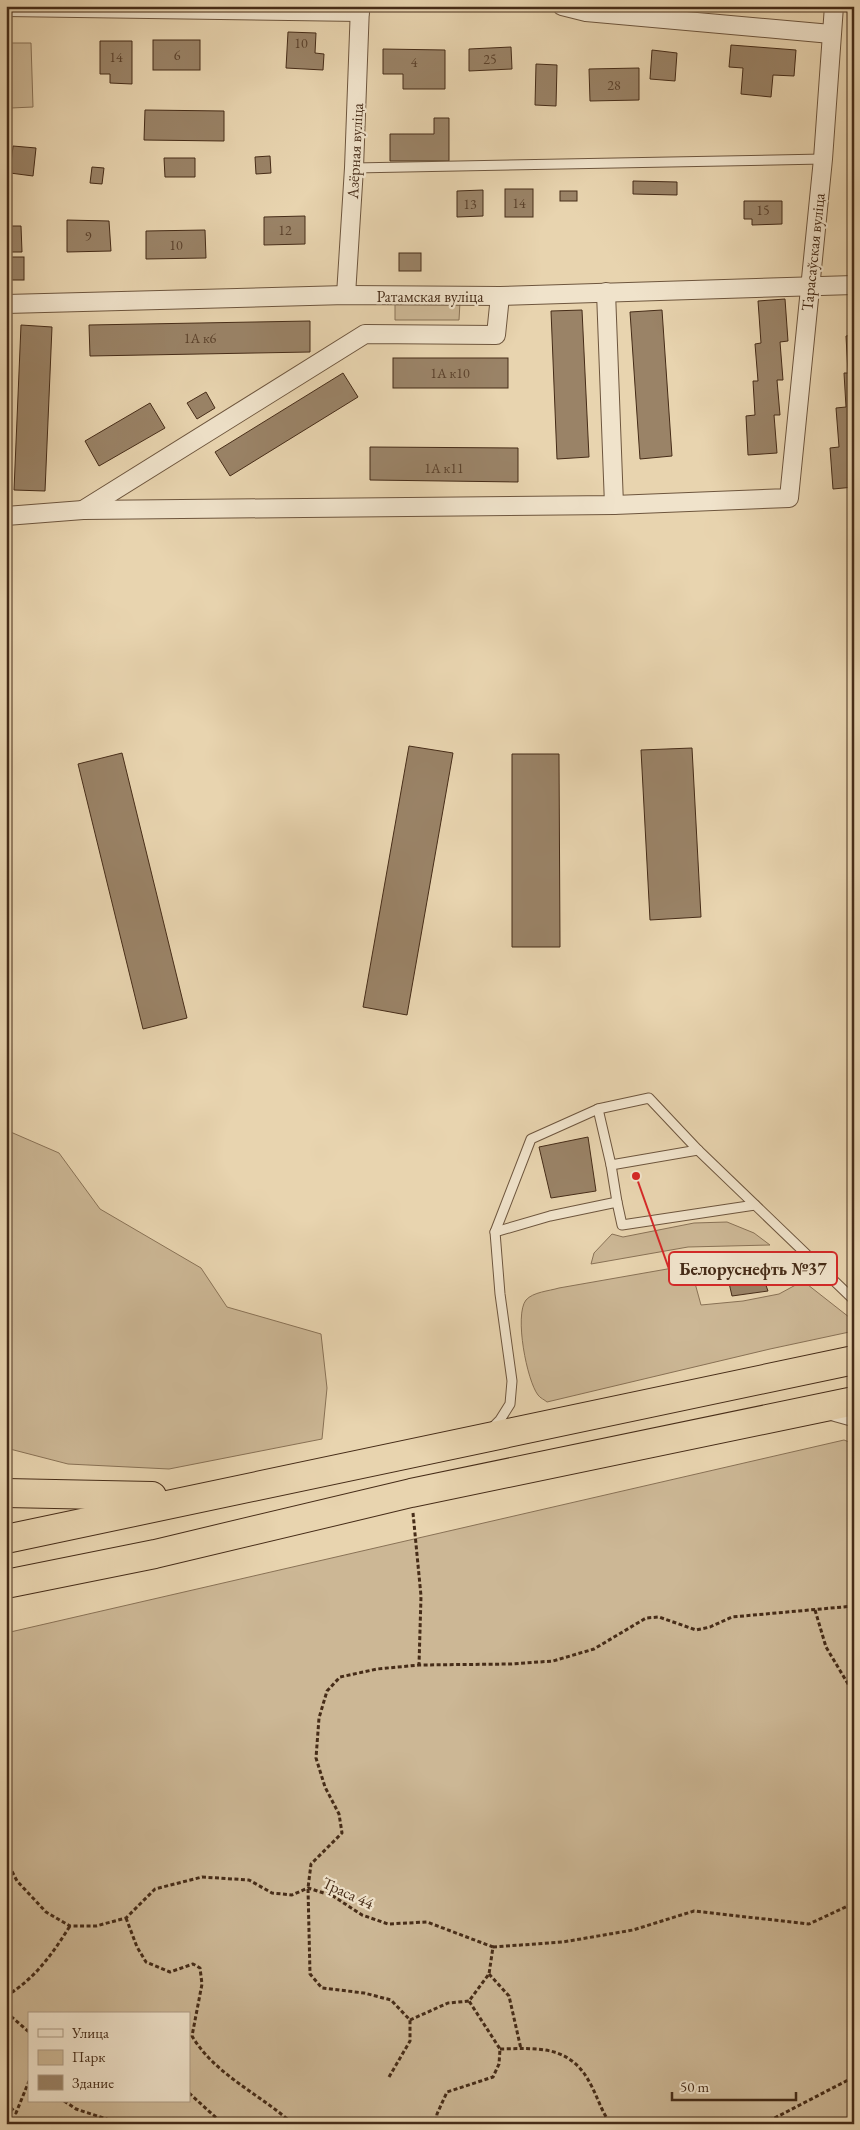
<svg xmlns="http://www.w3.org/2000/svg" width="860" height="2130" font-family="'EB Garamond',serif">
	<rect width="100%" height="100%" fill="#e8d4af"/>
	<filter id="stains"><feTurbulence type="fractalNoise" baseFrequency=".004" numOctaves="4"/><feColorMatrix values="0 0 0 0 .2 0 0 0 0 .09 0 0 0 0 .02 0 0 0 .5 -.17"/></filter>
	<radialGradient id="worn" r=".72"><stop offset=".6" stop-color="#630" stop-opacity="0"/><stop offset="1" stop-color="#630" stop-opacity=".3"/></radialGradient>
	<g fill="#ccb795" stroke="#897256" fill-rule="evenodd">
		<polygon points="12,43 31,43 33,107 11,108 10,119 6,119 6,48"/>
		<polygon points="395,302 460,302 459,320 395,320"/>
		<polygon points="6,1130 59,1153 100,1209 201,1268 227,1307 321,1334 327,1388 322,1439 169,1469 68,1464 6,1448"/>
		<polygon points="727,1222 754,1233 770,1245 688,1247 591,1264 594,1253 612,1234 623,1237 694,1223"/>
		<path d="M690 1265 701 1305 743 1301 779 1294 803 1281 854 1321V1331L770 1349 547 1402C545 1400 540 1398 538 1395 527 1381 514 1315 526 1300 533 1292 549 1291 559 1288Z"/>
		<path d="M844 1440 854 1444V2124H6V1633ZM29 2014H189V2101H29Z"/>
	</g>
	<g fill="#9a8367" stroke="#462c18">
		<polygon points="288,32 316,33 315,53 324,54 323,70 286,68"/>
		<rect x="153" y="40" width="47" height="30"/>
		<polygon points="100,41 132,41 132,84 110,83 110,74 100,74"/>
		<polygon points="731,45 796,50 794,76 773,75 771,97 741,94 743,68 729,67"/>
		<polygon points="511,47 512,69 469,71 469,49"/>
		<polygon points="383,49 445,50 445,89 403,89 403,74 383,74"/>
		<polygon points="652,50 677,53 675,81 650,79"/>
		<polygon points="536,64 557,65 556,106 535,105"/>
		<polygon points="639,68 639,100 590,101 589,69"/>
		<polygon points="145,110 224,111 224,141 144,140"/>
		<polygon points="434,118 449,118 449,161 390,161 390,134 434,134"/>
		<polygon points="13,146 36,148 33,176 10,173"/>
		<polygon points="270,156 271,173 256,174 255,157"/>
		<polygon points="164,158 195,158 195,177 165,177"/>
		<polygon points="92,167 104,168 102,184 90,183"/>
		<polygon points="633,181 677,182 677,195 633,194"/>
		<rect x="505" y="189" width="28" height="28"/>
		<polygon points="483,190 483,216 457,217 457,191"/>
		<rect x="560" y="191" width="17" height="10"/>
		<polygon points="744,201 782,201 782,224 752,225 752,219 744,219"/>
		<polygon points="305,216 305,244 264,245 264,217"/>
		<polygon points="67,220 109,221 111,251 67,252"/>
		<polygon points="6,226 21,226 22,252 6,252"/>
		<polygon points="205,230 206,258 146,259 146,231"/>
		<rect x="399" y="253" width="22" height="18"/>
		<rect x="9" y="257" width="15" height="23"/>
		<polygon points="849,293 854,293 854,487 833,489 830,448 839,447 836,408 846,407 844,373 848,373 846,336 852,335"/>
		<polygon points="785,299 788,341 780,342 783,380 777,380 780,415 774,415 777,453 748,455 746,416 755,415 753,381 758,381 755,344 761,343 758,301"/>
		<polygon points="582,310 589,457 557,459 551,311"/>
		<polygon points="662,310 672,456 640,459 630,312"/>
		<polygon points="310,321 310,352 90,356 89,325"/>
		<polygon points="21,325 52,327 45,491 14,490"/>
		<rect x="393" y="358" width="115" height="30"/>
		<polygon points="343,373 358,397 230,476 215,452"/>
		<polygon points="206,392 215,408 197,419 187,403"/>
		<polygon points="150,403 165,428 99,466 85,441"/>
		<polygon points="370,447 518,448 518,482 370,480"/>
		<polygon points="409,746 453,753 407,1015 363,1007"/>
		<polygon points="692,748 701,917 650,920 641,750"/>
		<polygon points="122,753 187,1018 143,1029 78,764"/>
		<polygon points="512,754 559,754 560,947 512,947"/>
		<polygon points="588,1137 596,1191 551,1198 539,1147"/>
		<polygon points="758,1263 768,1291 732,1296 726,1270"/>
	</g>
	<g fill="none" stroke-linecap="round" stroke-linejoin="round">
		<g stroke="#6e563e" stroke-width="11">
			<g id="lane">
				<polyline points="354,168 823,159"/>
				<polyline points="598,1109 649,1098 698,1150 854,1300"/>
				<polyline points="611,1165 617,1202"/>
				<polyline points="495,1232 550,1216 617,1202 622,1225 755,1205"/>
				<polyline points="829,1415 854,1422"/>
				<polyline points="492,1428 500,1420 510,1404 512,1381 500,1294 495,1232 531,1139 598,1109 611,1165 698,1150"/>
			</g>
		</g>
		<g stroke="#6e563e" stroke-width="20">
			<g id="street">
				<polyline points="562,6 586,12 831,34"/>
				<polyline points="6,7 360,12"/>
				<polyline points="606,292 614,505"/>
				<polyline points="346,295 354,168 360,6"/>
				<polyline points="6,304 346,295 500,296 854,285"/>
				<polyline points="83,510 365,334 496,335 500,296"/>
				<polyline points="6,516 83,510 614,505 789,498 823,159 834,6"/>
			</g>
		</g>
		<g stroke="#462c18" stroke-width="30">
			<g id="highway">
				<polyline points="6,1493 152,1496"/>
				<polyline points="6,1539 854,1360"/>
				<polyline points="6,1584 155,1554 411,1493 854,1401"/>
			</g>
		</g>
		<g stroke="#462c18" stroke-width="3" stroke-dasharray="4 2.5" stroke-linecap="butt">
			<polyline points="413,1513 421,1596 419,1665"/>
			<polyline points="815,1610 826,1647 854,1694"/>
			<polyline points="6,1860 17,1881 46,1912 70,1926 96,1926 126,1918 155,1889 202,1877 249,1880 272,1893 292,1895 308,1888 333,1896 362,1915 388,1924 427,1922 493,1947 489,1974 469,2001 500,2049 499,2064 493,2077 447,2092 437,2114 436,2124"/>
			<path d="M126 1918 137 1947 146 1962 170 1972 193 1964 200 1968 202 1984 192 2036C215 2075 260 2094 293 2124"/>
			<polyline points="493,1947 563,1942 633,1930 694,1911 809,1924 854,1903"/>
			<polyline points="489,1974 509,1996 521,2049"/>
			<path d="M6 1996C35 1979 53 1953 70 1926"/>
			<polyline points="6,2012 29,2032"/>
			<polyline points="410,2020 448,2003 469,2001"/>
			<path d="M500 2049C539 2048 571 2045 591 2085 598 2098 602 2113 611 2124"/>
			<polyline points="389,2077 410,2041 410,2020 391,2000 364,1993 322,1988 310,1974 308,1888 311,1864 342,1833 339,1814 325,1787 316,1758 319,1718 327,1691 340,1677 377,1669 419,1665 511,1664 553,1661 594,1649 646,1618 659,1617 696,1630 710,1627 732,1617 854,1606"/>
			<polyline points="189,2093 223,2124"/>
			<polyline points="64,2101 76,2109 122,2124"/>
			<polyline points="6,2103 16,2113 29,2081"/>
			<polyline points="763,2124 854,2077"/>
		</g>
		<use href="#lane" stroke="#f0e3cb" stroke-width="9"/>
		<use href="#street" stroke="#f0e3cb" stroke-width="18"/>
		<use href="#highway" stroke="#e8d4af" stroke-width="28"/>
	</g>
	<g text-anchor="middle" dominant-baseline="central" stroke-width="4.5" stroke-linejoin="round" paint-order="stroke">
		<g font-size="14" fill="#5b422c">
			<text x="301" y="43">10</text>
			<text x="177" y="55">6</text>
			<text x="116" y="57">14</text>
			<text x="490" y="59">25</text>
			<text x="414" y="62">4</text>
			<text x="614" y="85">28</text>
			<text x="519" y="203">14</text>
			<text x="470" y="204">13</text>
			<text x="763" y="210">15</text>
			<text x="285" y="230">12</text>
			<text x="88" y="236">9</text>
			<text x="176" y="245">10</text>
			<text x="200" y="338">1А к6</text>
			<text x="450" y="373">1А к10</text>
			<text x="444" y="468">1А к11</text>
		</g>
		<g font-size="16" fill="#462c18" stroke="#f0e3cb">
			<text transform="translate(355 151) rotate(-87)">Азёрная вуліца</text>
			<text transform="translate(813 252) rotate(-84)">Тарасаўская вуліца</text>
			<text x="430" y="296">Ратамская вуліца</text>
			<text transform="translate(348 1893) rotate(25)">Траса 44</text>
		</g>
	</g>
	<path fill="none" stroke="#d62828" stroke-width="2" d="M636 1176L669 1269"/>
	<circle fill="#d62828" stroke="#f0e3cb" stroke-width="2" cx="636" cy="1176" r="5"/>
	<rect fill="#f0e3cb" stroke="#d62828" stroke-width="2" x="669" y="1252" width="168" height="33" rx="5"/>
	<g font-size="18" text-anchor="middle" font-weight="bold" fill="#462c18">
		<text x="753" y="1275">Белоруснефть №37</text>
	</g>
	<rect width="860" height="2130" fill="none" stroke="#e8d4af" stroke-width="25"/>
	<rect x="8" y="8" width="845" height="2115" fill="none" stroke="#462c18" stroke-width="2.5"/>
	<rect x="12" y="12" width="835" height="2105" fill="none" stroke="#462c18"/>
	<rect x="28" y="2012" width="162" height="90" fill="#f0e3cb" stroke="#ac9a83"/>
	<rect x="38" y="2029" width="25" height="8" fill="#f0e3cb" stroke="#ac9a83"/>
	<text x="72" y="2038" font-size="15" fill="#462c18">Улица</text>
	<rect x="38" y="2050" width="25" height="15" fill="#ccb795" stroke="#ac9a83"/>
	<text x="72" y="2062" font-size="15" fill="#462c18">Парк</text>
	<rect x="38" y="2075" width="25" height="15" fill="#9a8367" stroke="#ac9a83"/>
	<text x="72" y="2088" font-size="15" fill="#462c18">Здание</text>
	<path d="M672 2092v8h124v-8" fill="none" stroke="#462c18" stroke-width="2.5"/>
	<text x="680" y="2092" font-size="15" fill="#462c18" stroke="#f0e3cb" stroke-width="4" paint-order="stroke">50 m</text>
	<rect width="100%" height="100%" filter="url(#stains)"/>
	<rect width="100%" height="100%" fill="url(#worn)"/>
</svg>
